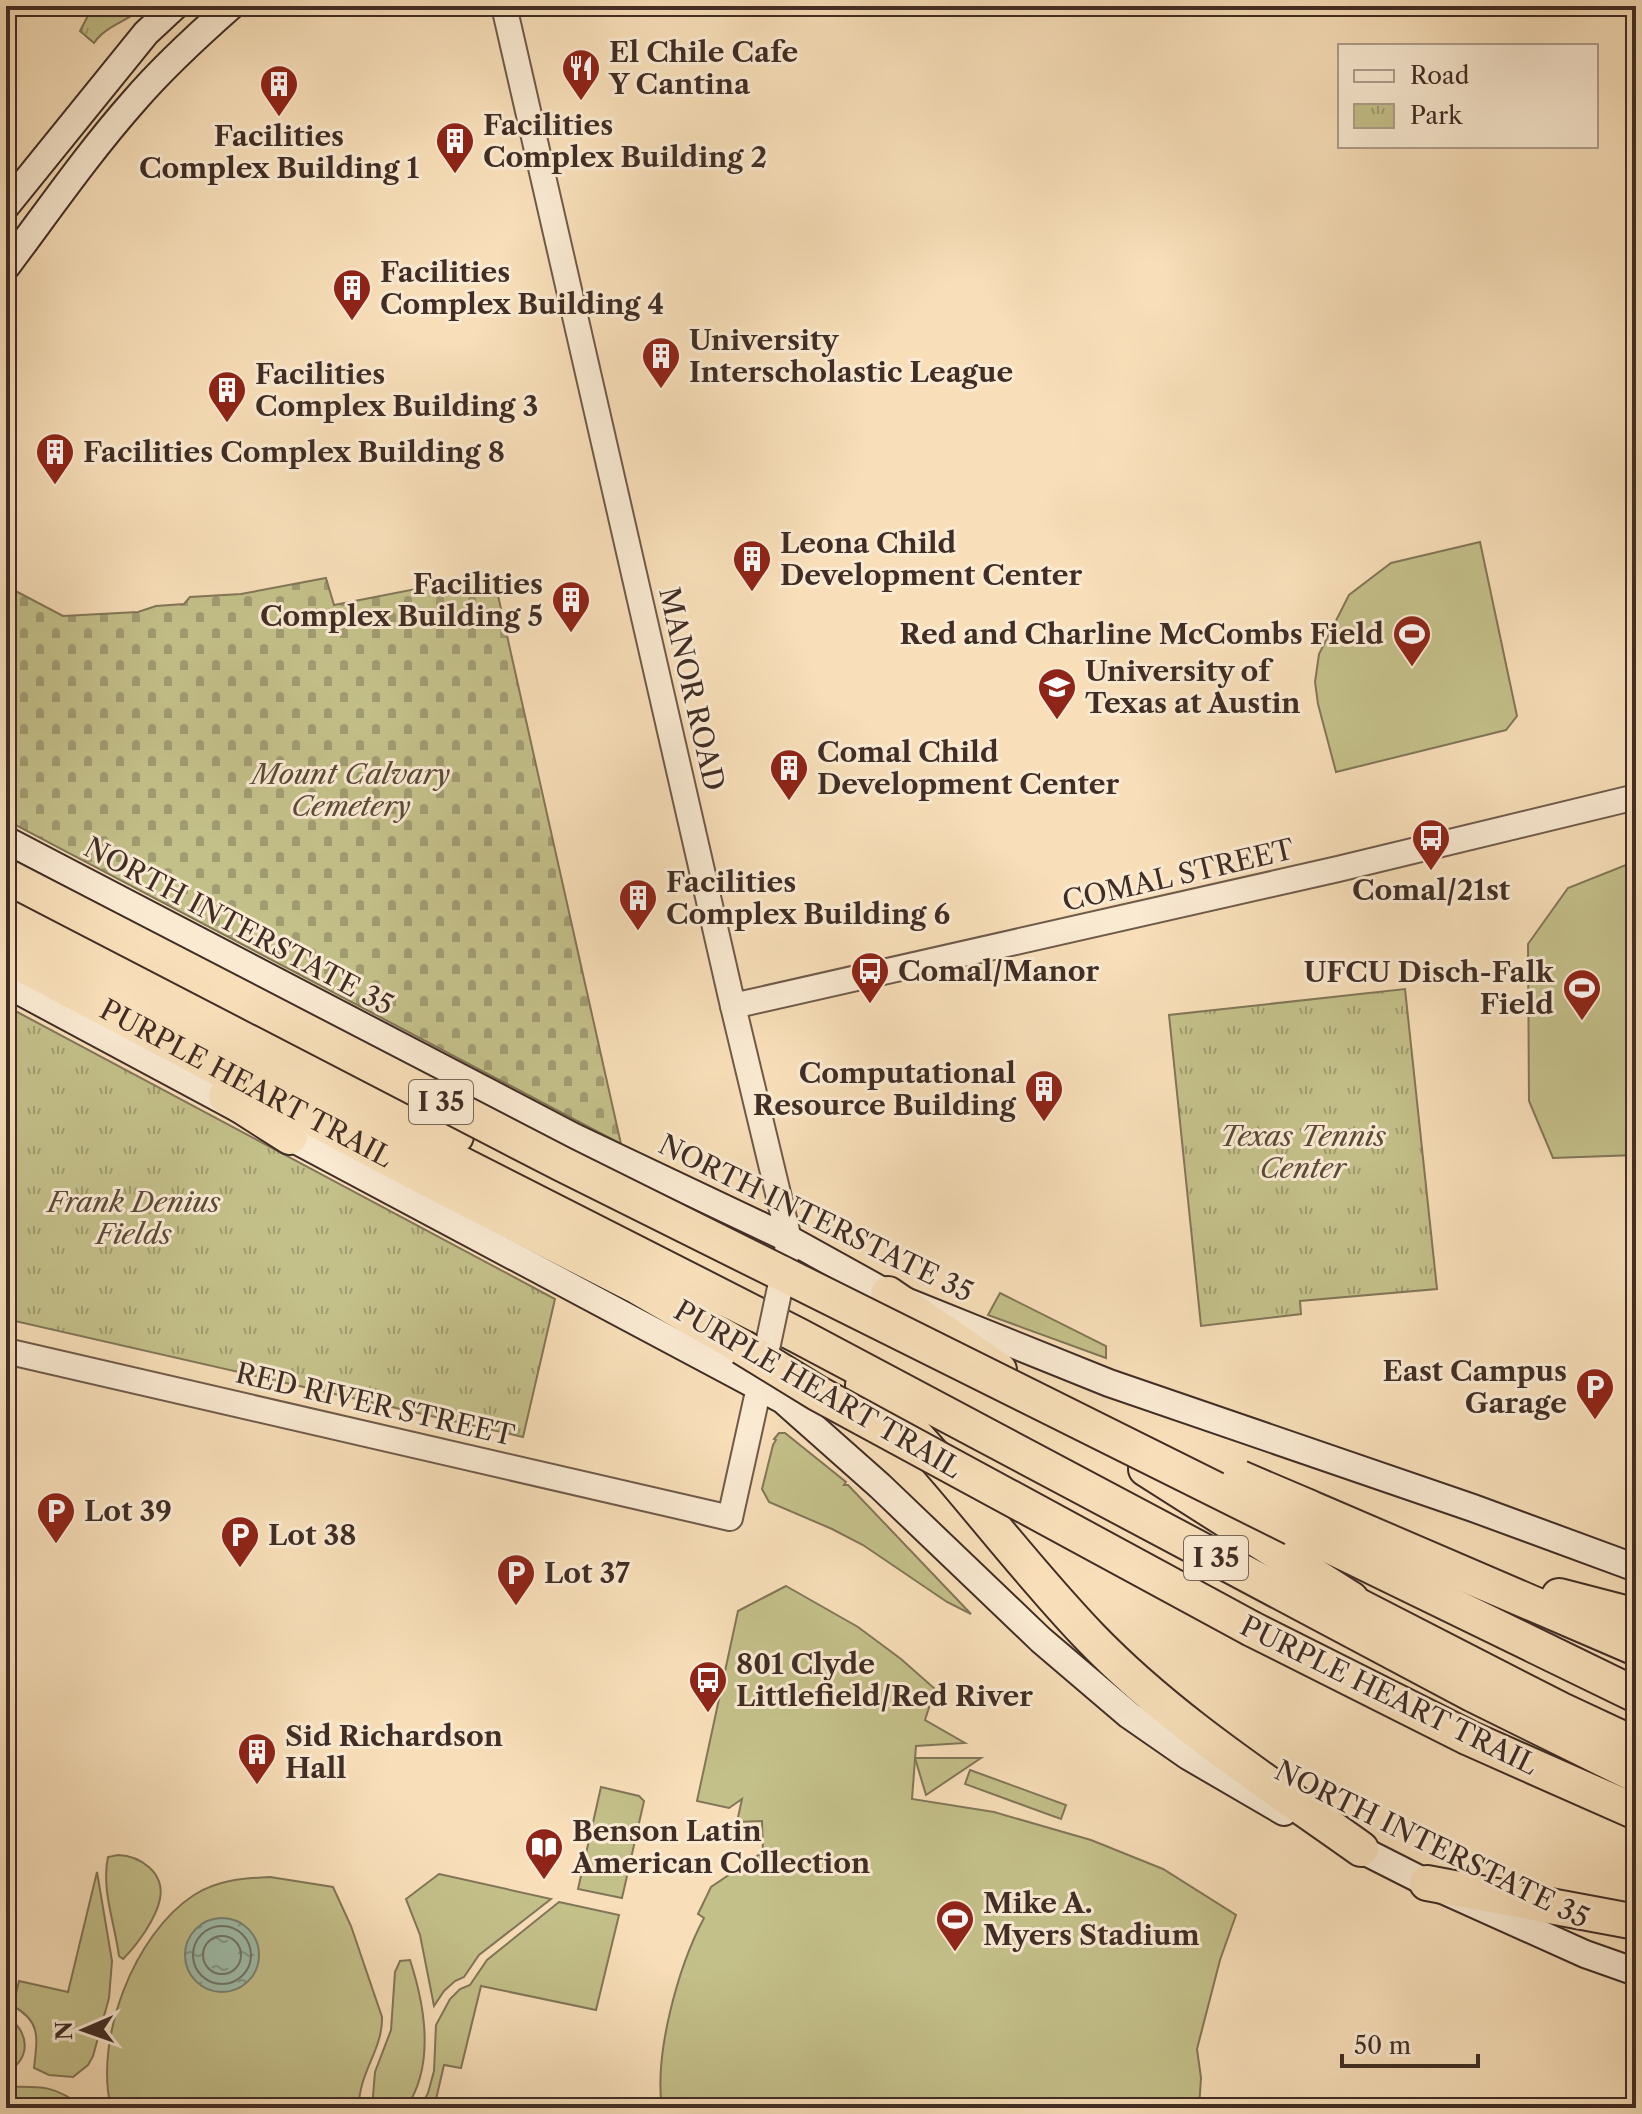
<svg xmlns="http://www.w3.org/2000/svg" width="1642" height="2114" font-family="'Libre Caslon Text',serif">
	<defs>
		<pattern id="cemetery-stones" width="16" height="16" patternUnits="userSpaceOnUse" patternTransform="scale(2)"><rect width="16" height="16" fill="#c4c08a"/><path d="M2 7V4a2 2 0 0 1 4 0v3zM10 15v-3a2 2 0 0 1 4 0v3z" fill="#a19c71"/></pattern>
		<pattern id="park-tufts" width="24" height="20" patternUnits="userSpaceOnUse" patternTransform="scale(2)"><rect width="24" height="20" fill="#c4c08a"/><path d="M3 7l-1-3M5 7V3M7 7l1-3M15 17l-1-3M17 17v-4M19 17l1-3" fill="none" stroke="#a19c71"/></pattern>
		<pattern id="water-ripples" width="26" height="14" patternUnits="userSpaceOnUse" patternTransform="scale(2)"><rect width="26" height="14" fill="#9fbdaa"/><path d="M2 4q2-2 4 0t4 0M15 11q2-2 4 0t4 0" fill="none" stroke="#839a8a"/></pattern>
	</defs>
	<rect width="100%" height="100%" fill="#f8dfb9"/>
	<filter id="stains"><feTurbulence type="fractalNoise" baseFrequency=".0025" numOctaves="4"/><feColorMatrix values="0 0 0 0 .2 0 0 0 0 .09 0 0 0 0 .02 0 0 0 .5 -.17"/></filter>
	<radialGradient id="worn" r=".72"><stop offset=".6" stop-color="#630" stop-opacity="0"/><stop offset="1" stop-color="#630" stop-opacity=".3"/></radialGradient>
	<g fill="#c4c08a" stroke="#827658" stroke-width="2">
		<polygon points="1480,542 1517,716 1506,730 1336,772 1318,704 1315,682 1319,654 1349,595 1391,563"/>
		<polygon points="1636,861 1636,1155 1553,1158 1529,1101 1528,944 1568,888"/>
		<polygon points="1000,1293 1106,1346 1106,1358 988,1315"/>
		<polygon points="779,1433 785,1433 846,1482 844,1485 848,1485 971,1614 947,1602 863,1545 832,1529 769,1502 762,1489 773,1445 776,1440 774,1439"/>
		<path d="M786 1586 858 1627 901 1659 935 1689 925 1720 965 1743 916 1746 912 1799 994 1812 1091 1840 1163 1869 1236 1915 1220 1960 1197 2049 1201 2078 1199 2108H662C654 2054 678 1967 704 1918L698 1914 711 1887 763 1852 762 1821 737 1822 742 1799 729 1808 697 1801 738 1611Z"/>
		<polygon points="915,1758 981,1758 926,1795"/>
		<polygon points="970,1770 1066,1805 1061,1819 965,1784"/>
		<polygon points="601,1787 639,1796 644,1801 622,1898 578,1889"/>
		<path d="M118 1855C140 1856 165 1872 160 1899 156 1919 137 1945 123 1959L119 1956C115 1924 101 1890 108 1857Z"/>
		<path d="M97 1872 112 1961 109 1998 93 2056 88 2065 73 2077 49 2075 34 2068C37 2039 42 2022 13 2006L19 1981 68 1992Z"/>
		<polygon points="439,1874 551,1899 479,1955 464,1977 455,1981 444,1991 434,2006 420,1935 406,1899"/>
		<path d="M270 1877 333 1887 351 1926 382 2017C383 2050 358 2073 359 2108H111C94 2039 134 1934 194 1895 217 1880 244 1878 270 1877Z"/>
		<polygon points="559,1902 619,1915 596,2010 481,1986 461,2068 444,2065 434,2108 420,2108 428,2093 434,2071 436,2025 450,1999 460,1989 470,1985 487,1960"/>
		<path d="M410 1960C425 2006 435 2065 406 2108H372L375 2072 391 2030 395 1972 400 1961Z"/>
		<path d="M6 2017C30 2030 32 2060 6 2072Z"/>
		<path d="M6 2087C39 2086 57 2085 83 2108H6Z"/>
	</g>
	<polygon fill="url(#cemetery-stones)" stroke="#827658" stroke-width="2" points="326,578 334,605 436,585 441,594 497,591 621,1144 6,820 6,586 63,616 138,612 156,606 184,604 190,597 241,594"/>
	<g fill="url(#park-tufts)" stroke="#827658" stroke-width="2">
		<path d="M93 6H145C129 21 106 25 94 43L80 31Z"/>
		<polygon points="1405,989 1437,1289 1300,1301 1301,1314 1201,1326 1169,1015"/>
		<polygon points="6,1006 555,1299 523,1437 6,1319"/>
	</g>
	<circle fill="url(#water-ripples)" stroke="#798375" stroke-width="2" cx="222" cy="1955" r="37"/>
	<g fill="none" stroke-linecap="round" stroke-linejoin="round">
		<g stroke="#707568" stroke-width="2">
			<circle cx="222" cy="1955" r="29"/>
			<circle cx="222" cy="1955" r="19"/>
		</g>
		<g stroke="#6f5a4a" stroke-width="28">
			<g id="tertiary">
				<polyline points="504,6 733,1006 789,1239 784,1269"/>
				<polyline points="733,1006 1338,869 1636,797"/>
				<polyline points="6,1351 730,1518 763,1369"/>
			</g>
		</g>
		<g stroke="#412d25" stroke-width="30">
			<g id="secondary">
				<polyline points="6,206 146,33 175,6"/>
				<path d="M6 267C48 211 88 153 134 101 164 66 197 36 231 6"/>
				<polyline points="6,840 574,1137 789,1239 888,1294 1109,1383 1473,1508 1636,1568"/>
				<polyline points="6,984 239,1109"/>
				<polyline points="273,1128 783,1400 880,1486 1041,1640 1129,1715 1188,1756 1284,1812"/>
				<polyline points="1344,1841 1427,1883 1585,1954 1636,1972"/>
			</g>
		</g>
		<g stroke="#412d25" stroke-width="38">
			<g id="motorway">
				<polyline points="6,898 456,1136"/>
				<polyline points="6,926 331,1098 799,1336 1472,1694 1636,1775"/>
				<path id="s1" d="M6 956 418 1174 638 1287 742 1347"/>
				<polyline points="226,1096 290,1137"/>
				<polyline points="888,1294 999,1370"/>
				<path d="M863 1385C897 1411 923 1444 951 1476 997 1530 1041 1586 1090 1637 1170 1720 1267 1782 1361 1849"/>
				<polyline points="1146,1469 1351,1599"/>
				<polyline points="1308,1507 1636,1648"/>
				<polyline points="1293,1528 1636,1695"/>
				<polyline points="1329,1591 1561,1710 1636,1745"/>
				<polyline points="1559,1596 1636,1616"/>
				<polyline points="1252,1629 1469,1738 1636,1812"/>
				<polyline points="1427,1883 1636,1922"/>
			</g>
		</g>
		<use href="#tertiary" stroke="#faead2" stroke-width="24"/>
		<use href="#secondary" stroke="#faead2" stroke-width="26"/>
		<use href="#motorway" stroke="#f8dfb9" stroke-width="34"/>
		<g stroke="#6f5a4a" stroke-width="28" stroke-linecap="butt">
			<polyline id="tertiary-bridge" points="765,1358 784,1269"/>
		</g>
		<g stroke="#412d25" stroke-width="38" stroke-linecap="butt">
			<g id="motorway-bridge">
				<polyline points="6,876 562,1164 1293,1528"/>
				<polyline points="742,1347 817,1393 1252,1629"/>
				<polyline points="1240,1478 1308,1507"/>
			</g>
		</g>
		<use href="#tertiary-bridge" stroke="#faead2" stroke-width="24"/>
		<use href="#motorway-bridge" stroke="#f8dfb9" stroke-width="34"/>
	</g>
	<defs>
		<g id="restaurant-pin" transform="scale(2)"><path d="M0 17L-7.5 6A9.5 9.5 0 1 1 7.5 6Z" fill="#8f2418" stroke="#faead2"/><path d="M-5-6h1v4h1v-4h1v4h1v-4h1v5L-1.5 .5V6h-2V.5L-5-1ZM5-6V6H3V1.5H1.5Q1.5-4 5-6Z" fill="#fff"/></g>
		<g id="building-pin" transform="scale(2)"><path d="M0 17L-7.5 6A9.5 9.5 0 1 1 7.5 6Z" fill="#8f2418" stroke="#faead2"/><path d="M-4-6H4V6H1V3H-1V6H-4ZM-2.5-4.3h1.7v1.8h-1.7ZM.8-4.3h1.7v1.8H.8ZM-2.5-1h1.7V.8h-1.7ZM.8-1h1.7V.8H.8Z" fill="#fff"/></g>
		<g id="stadium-pin" transform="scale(2)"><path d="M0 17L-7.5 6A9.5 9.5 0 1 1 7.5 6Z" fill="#8f2418" stroke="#faead2"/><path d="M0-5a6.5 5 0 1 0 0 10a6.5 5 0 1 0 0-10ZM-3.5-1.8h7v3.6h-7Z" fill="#fff"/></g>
		<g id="university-pin" transform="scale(2)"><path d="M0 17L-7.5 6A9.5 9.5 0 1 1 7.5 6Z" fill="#8f2418" stroke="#faead2"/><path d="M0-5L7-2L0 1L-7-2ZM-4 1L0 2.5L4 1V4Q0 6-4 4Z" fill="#fff"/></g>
		<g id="bus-pin" transform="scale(2)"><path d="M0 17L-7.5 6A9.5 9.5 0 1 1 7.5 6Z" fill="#8f2418" stroke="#faead2"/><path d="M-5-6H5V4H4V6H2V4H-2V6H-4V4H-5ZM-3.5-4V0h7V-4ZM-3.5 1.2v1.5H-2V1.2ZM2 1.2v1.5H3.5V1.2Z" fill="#fff"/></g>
		<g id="parking-pin" transform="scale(2)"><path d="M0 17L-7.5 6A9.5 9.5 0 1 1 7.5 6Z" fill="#8f2418" stroke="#faead2"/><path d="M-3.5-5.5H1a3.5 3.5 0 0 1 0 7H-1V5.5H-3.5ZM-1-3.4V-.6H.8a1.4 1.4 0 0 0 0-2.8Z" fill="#fff"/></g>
		<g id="library-pin" transform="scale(2)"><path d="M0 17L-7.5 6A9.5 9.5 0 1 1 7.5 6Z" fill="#8f2418" stroke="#faead2"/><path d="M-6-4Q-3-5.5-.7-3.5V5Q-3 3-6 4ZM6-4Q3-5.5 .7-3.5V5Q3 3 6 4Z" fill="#fff"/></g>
	</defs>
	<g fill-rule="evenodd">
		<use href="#restaurant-pin" x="581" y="68"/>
		<use href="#building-pin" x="279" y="84"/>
		<use href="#building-pin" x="455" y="141"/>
		<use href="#building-pin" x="352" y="288"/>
		<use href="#building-pin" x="661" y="356"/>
		<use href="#building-pin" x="227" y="390"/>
		<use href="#building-pin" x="55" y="452"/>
		<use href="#building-pin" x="752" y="559"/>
		<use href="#building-pin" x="571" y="600"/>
		<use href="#stadium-pin" x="1412" y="634"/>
		<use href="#university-pin" x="1057" y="687"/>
		<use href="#building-pin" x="789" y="768"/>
		<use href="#bus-pin" x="1431" y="838"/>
		<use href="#building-pin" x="638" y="898"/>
		<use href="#bus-pin" x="870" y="971"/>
		<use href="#stadium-pin" x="1582" y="988"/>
		<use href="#building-pin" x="1044" y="1089"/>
		<use href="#parking-pin" x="1595" y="1387"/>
		<use href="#parking-pin" x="56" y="1511"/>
		<use href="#parking-pin" x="240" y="1535"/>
		<use href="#parking-pin" x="516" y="1573"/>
		<use href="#bus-pin" x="708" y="1680"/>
		<use href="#building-pin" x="257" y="1752"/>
		<use href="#library-pin" x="544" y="1847"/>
		<use href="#stadium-pin" x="955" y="1919"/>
	</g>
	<g text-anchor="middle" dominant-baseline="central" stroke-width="6" stroke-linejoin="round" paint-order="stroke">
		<g fill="#faead2" stroke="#786659" stroke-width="2">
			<rect x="409" y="1080" width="64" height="44" rx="6"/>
			<rect x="1184" y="1536" width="64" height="44" rx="6"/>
		</g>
		<g font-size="26" font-weight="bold" fill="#412d25">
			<text x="441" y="1102">I 35</text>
			<text x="1216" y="1558">I 35</text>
		</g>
		<g font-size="28" font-weight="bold" fill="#412d25" stroke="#faead2" text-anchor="start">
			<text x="609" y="52">El Chile Cafe<tspan x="609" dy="32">Y Cantina</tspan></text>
			<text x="483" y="125">Facilities<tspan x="483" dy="32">Complex Building 2</tspan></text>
			<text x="279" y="136" text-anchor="middle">Facilities<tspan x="279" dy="32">Complex Building 1</tspan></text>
			<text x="380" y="272">Facilities<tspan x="380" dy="32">Complex Building 4</tspan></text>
			<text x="689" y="340">University<tspan x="689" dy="32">Interscholastic League</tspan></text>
			<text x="255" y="374">Facilities<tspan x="255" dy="32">Complex Building 3</tspan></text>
			<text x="83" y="452">Facilities Complex Building 8</text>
			<text x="780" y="543">Leona Child<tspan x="780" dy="32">Development Center</tspan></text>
			<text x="543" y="584" text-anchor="end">Facilities<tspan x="543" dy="32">Complex Building 5</tspan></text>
			<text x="1384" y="634" text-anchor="end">Red and Charline McCombs Field</text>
			<text x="1085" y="671">University of<tspan x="1085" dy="32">Texas at Austin</tspan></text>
			<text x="817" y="752">Comal Child<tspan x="817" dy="32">Development Center</tspan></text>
			<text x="666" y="882">Facilities<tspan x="666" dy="32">Complex Building 6</tspan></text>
			<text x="1431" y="890" text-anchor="middle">Comal/21st</text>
			<text x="898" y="971">Comal/Manor</text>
			<text x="1554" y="972" text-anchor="end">UFCU Disch-Falk<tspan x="1554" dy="32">Field</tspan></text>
			<text x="1016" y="1073" text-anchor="end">Computational<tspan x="1016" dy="32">Resource Building</tspan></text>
			<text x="1567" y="1371" text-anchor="end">East Campus<tspan x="1567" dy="32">Garage</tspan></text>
			<text x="84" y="1511">Lot 39</text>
			<text x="268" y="1535">Lot 38</text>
			<text x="544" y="1573">Lot 37</text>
			<text x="736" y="1664">801 Clyde<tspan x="736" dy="32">Littlefield/Red River</tspan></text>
			<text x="285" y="1736">Sid Richardson<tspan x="285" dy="32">Hall</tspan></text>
			<text x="572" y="1831">Benson Latin<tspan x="572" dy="32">American Collection</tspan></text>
			<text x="983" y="1903">Mike A.<tspan x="983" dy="32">Myers Stadium</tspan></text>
		</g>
		<g font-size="28" fill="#412d25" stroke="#faead2">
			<text transform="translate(692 689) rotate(77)">MANOR ROAD</text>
			<text transform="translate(1178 875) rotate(-13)">COMAL STREET</text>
			<text transform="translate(239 926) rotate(28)">NORTH INTERSTATE 35</text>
			<text stroke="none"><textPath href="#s1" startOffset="272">PURPLE HEART TRAIL</textPath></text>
			<text transform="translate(816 1218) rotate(26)">NORTH INTERSTATE 35</text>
			<text transform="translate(818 1389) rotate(30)">PURPLE HEART TRAIL</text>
			<text transform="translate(375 1404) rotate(13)">RED RIVER STREET</text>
			<text transform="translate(1389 1695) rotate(26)">PURPLE HEART TRAIL</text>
			<text transform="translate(1432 1844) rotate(26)">NORTH INTERSTATE 35</text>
		</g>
		<g font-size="28" font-style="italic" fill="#5b4a39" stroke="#faead2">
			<text x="351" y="774">Mount Calvary<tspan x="351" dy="32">Cemetery</tspan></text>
			<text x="1303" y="1136">Texas Tennis<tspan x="1303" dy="32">Center</tspan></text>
			<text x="134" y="1202">Frank Denius<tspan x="134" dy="32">Fields</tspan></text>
		</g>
	</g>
	<rect width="1642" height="2114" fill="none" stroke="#f8dfb9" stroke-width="32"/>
	<rect x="8" y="8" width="1626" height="2098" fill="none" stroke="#412d25" stroke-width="4"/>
	<rect x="16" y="16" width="1610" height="2082" fill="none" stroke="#412d25" stroke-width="2"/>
	<rect x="1338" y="44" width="260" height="104" fill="#faead2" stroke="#b09e8d" stroke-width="2"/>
	<rect x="1354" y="70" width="40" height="12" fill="#faead2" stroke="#b09e8d" stroke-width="2"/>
	<text x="1410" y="84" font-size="24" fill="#412d25">Road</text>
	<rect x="1354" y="104" width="40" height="24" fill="url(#park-tufts)" stroke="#b09e8d" stroke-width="2"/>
	<text x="1410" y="124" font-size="24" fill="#412d25">Park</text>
	<g transform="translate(84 2030) rotate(268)" stroke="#faead2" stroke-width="6" paint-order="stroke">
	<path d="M0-6L14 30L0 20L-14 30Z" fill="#412d25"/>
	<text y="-12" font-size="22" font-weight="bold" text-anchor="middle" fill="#412d25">N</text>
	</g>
	<path d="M1342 2054v12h136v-12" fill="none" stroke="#412d25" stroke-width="4"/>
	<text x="1354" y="2054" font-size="24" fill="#412d25" stroke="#faead2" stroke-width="6" paint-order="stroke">50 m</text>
	<rect width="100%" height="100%" filter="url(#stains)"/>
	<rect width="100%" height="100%" fill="url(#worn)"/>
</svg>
